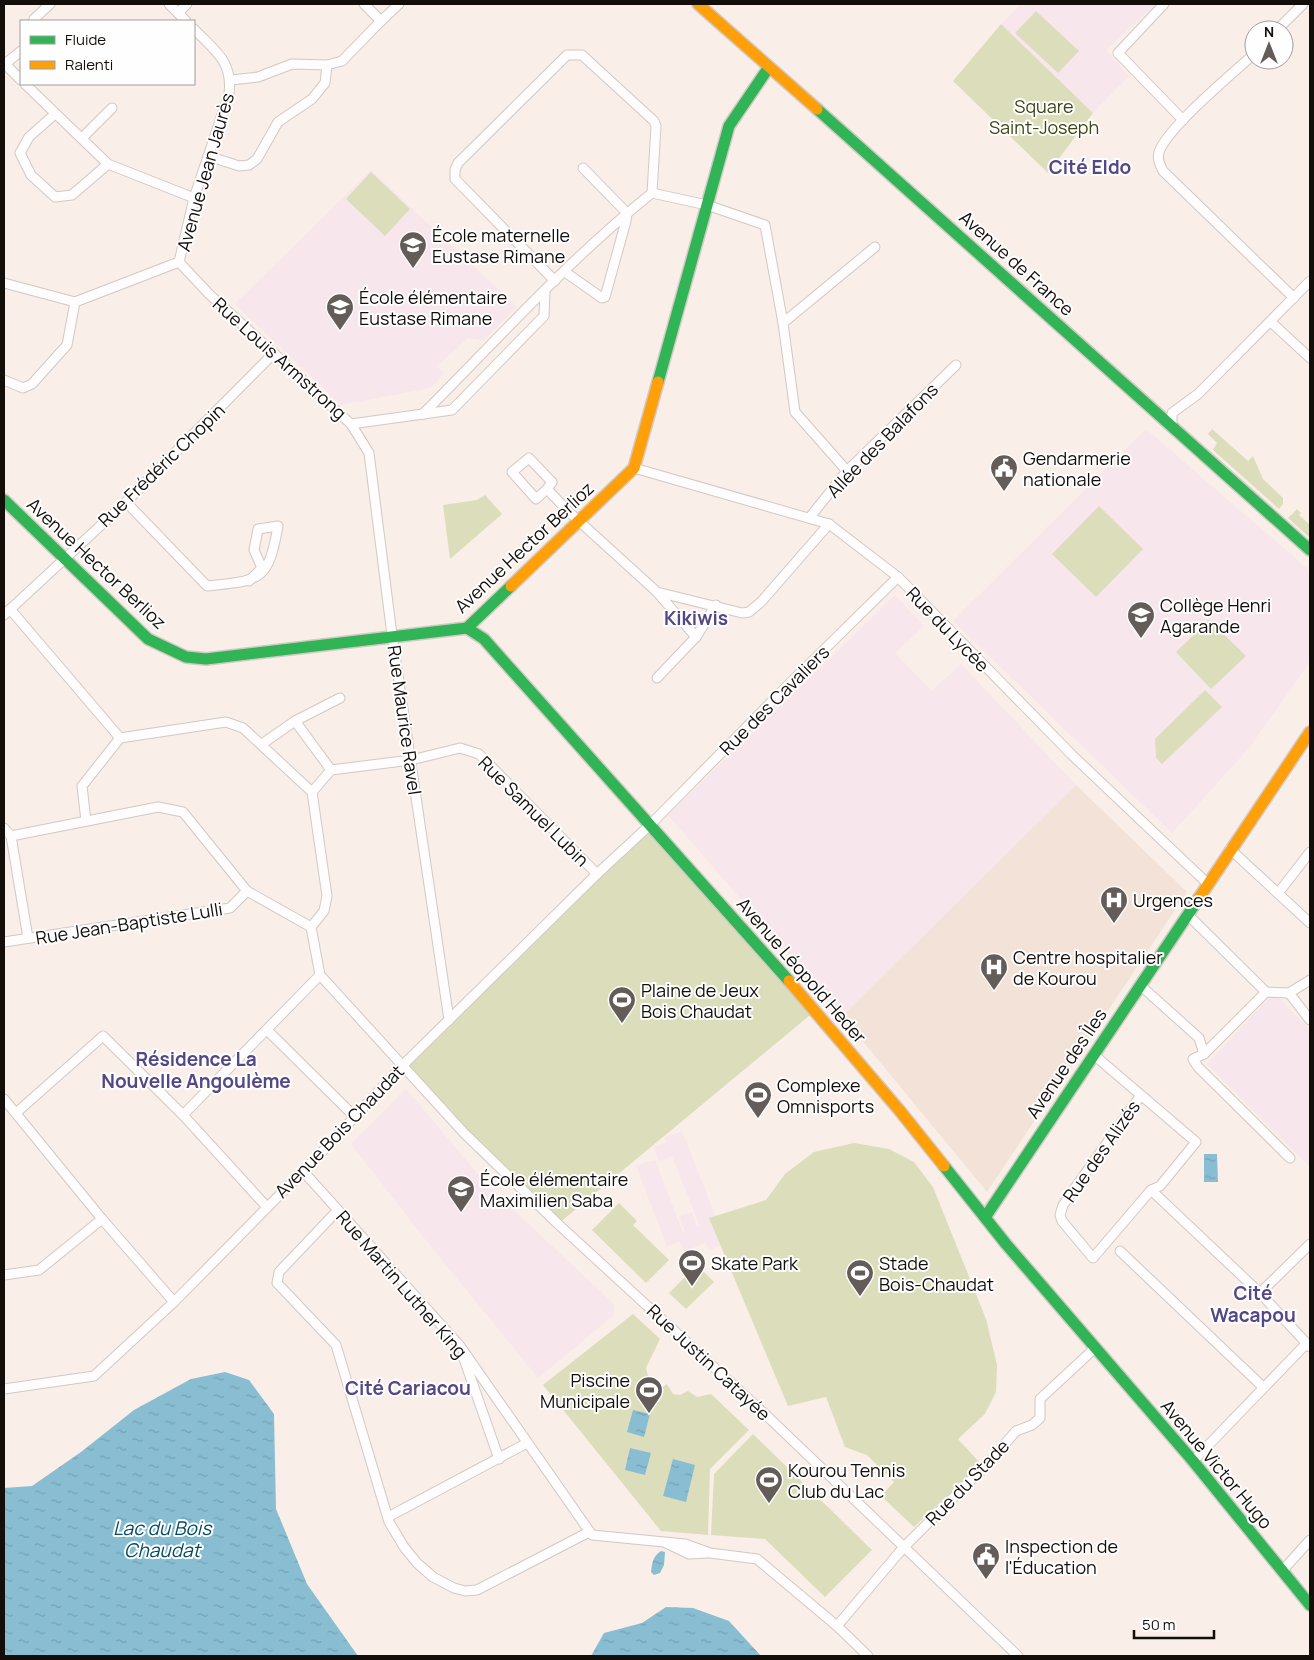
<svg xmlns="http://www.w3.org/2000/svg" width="1314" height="1660" font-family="Manrope,sans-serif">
	<defs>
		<pattern id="water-ripples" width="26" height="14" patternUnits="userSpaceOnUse" patternTransform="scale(1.25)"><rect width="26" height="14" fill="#89bdd2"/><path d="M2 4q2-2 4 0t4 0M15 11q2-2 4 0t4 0" fill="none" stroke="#75a1b3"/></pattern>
	</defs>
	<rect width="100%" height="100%" fill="#f9eee8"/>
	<polygon fill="#f3e2d7" points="1076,785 1187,892 987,1192 842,1016"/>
	<g fill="#f7e6ec">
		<polygon points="1021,4 1156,4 1106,50 1129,76 1093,113 1001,24"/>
		<polygon points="371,170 517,307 483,340 468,338 437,366 444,374 430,388 341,405 235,304"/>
		<polygon points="1146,429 1310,571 1310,662 1249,748 1172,833 953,621"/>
		<polygon points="895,595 924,626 895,653 932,691 961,664 1076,785 842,1016 668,815"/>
		<polygon points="1274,993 1310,1030 1310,1167 1207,1064"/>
		<polygon points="406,1089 489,1187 614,1304 614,1315 538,1378 425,1239 351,1144"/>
		<polygon points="682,1131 726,1243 710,1250 706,1243 684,1251 679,1241 667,1247 636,1165 655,1160 683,1233 685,1232 679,1216 692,1212 696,1226 700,1226 672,1156 659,1161 653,1146 667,1143 665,1137"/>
	</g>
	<g fill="#dcdebb">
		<polygon points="1036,11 1079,51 1058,73 1015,33"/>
		<polygon points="1001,24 1093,113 1048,173 953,81"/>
		<polygon points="371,172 410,209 385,236 346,199"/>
		<polygon points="1212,429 1248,461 1253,456 1263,479 1283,498 1283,504 1279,509 1213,450 1217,443 1208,434"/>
		<polygon points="485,495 502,514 450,559 443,505 477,500"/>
		<polygon points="1099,506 1143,549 1096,597 1052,554"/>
		<polygon points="1297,509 1301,513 1299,515 1310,525 1310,538 1288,518"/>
		<polygon points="1209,620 1246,656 1211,689 1176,652"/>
		<polygon points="1205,690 1222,707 1162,764 1156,758 1155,739"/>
		<polygon points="651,824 815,1011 558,1224 402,1066"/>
		<polygon points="854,1143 889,1149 914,1162 933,1187 986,1319 997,1365 996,1392 985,1414 958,1439 981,1464 914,1527 881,1496 894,1482 867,1455 845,1447 826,1397 788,1406 709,1218 766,1200 785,1174 814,1152"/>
		<polygon points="619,1203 637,1221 633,1225 669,1260 646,1283 592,1230"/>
		<polygon points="697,1265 714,1282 686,1309 669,1293"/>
		<polygon points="633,1314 660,1339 646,1368 650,1384 662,1388 667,1384 673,1394 680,1395 688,1391 697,1397 711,1394 749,1430 710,1469 708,1535 661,1531 543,1385"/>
		<polygon points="753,1434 872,1550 825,1597 765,1539 711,1535 714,1474"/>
	</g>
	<g fill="url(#water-ripples)">
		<polygon points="1204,1154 1217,1154 1218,1182 1204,1182"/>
		<polygon points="225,1372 249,1380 274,1414 276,1509 307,1584 358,1656 4,1656 4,1488 32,1486 81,1452 134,1410 191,1379"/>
		<polygon points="633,1410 650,1414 644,1437 627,1432"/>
		<polygon points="630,1448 651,1453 645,1475 625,1470"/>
		<polygon points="673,1459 695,1465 686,1502 663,1496"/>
		<path d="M661 1551 665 1552 664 1565 660 1573 654 1575 651 1572C652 1563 653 1556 661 1551Z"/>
		<polygon points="666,1607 693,1608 729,1621 761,1656 591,1656 604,1633 642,1623"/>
	</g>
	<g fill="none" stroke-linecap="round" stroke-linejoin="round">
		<g stroke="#d1c9c4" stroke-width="11">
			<g id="street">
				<polyline points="169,4 186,21"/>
				<polyline points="1164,4 1118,53 1183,120"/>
				<polyline points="178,13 187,4"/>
				<polyline points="36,21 34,19 50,4"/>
				<polyline points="381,21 399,4"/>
				<polyline points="1277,30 1303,4"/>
				<path d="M1254 54C1233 73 1167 128 1159 152 1157 159 1160 165 1163 171L1294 298"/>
				<polyline points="4,63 21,80"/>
				<polyline points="5,64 21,51"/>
				<polyline points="327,65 342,61 381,21 364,4"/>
				<polyline points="25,84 108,164 194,198"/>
				<polyline points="55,114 29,137 20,153 31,175 55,197 72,195 108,164"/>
				<polyline points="82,138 112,108"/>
				<polyline points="208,156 239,166 249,165 257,159 278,122 312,99 325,83 327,65 292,64 258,77 231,80"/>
				<polyline points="179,262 209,294 351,424 452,410 544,316 545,291"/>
				<polyline points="565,272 602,298 605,297 626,221 627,213 583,168"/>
				<polyline points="555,281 455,179 455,170 458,163 567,55 582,55 654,121 656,126 652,193"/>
				<path d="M4 283 75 302 179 262 194 198 229 94C233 61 215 51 194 29"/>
				<polyline points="1271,322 1310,358"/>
				<polyline points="783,323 875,247"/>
				<polyline points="4,380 23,388 32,384 67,345 75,302"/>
				<path d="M423 414C498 339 570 258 652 193L707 205 765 225 783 323 795 412 847 471"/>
				<polyline points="351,424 369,453 392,635 449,1020"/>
				<polyline points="1172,427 1172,413 1198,394 1310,281"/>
				<polyline points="634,468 829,524 898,577 1072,755 1207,883"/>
				<polyline points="547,489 536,499 512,472 529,458 552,482 547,489 569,512 657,592 742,613 749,612 761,602 829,524"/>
				<path d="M126 502 207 586C261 580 268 582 278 526L258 529 254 550 262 568 249 581"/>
				<polyline points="810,517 847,471 956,365"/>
				<polyline points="657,592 696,637 716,605"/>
				<polyline points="10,609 120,738"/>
				<polyline points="4,615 126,502 274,353"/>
				<polyline points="657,678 696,637"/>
				<polyline points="295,721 340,698"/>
				<polyline points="262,744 295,721 331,770"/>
				<polyline points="312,792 331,770 411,760 460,748 479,754 597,874"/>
				<polyline points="86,821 82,786 120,738 226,722 243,728 312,792 327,896 324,911 311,927"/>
				<polyline points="4,828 11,836 158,807 183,812 247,891 311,927 320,975 464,1133 558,1224 766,1415 1018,1656"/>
				<polyline points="11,836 28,938"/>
				<polyline points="1230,849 1310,923"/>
				<polyline points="1279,892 1310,852"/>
				<polyline points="1187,914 1266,992"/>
				<polyline points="4,942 230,908 247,891"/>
				<polyline points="1140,985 1199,1038 1204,1054 1193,1059 1198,1067 1290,1158"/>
				<polyline points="1289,993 1310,1020"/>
				<polyline points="267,1030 354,1116"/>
				<polyline points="1204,1054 1266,992 1289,993 1310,980"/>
				<polyline points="1094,1055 1196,1142 1160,1186 1151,1190 1093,1258 1062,1221 1060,1215 1063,1205 1141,1095"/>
				<polyline points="4,1099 102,1219 174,1302"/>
				<polyline points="16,1113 103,1036 183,1115 266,1206"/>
				<polyline points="183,1115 320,975"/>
				<polyline points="303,1171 460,1346 592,1535 685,1544 710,1553 757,1559 837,1626 868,1656"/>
				<polyline points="1151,1190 1260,1293 1310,1347"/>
				<polyline points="337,1211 279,1272 277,1283 336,1345 389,1522 404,1547 417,1563 433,1577 454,1588 465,1591 477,1590 589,1532"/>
				<polyline points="1120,1251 1263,1387"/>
				<polyline points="4,1275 39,1270 102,1219"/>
				<polyline points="1260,1293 1310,1244"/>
				<polyline points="463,1356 499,1459"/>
				<polyline points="4,1389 94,1376 174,1302 321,1153 402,1066 597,874 651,824 786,687 898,577"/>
				<polyline points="1193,1461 1306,1344"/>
				<polyline points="388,1517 527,1443"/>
				<polyline points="666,1543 689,1554 708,1553"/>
				<polyline points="1282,1571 1310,1540"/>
				<polyline points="837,1626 903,1548 992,1459 1016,1431 1032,1425 1040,1418 1040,1399 1095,1348"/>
			</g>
		</g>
		<g stroke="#d1c9c4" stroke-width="14">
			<g id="fast">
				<polyline points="817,109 1310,550"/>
				<polyline points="658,382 729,126 769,67"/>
				<polyline points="4,500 148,639 186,657 206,659 467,628 511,586"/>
				<polyline points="467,628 484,639 789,981"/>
				<polyline points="944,1166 1006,1244 1193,1461 1310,1605"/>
				<polyline points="986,1216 1199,898"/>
			</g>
		</g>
		<g stroke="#d1c9c4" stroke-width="14">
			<g id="slow">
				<polyline points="698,4 817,109"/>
				<polyline points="511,586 634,468 658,382"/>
				<polyline points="1199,898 1310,732"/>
				<polyline points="789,981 900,1111 944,1166"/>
			</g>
		</g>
		<use href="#street" stroke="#fefcfc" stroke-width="9"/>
		<use href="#fast" stroke="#30b455" stroke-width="11"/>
		<use href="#slow" stroke="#ff9f0a" stroke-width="11"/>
	</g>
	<defs>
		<g id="school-pin" transform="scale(1.4375)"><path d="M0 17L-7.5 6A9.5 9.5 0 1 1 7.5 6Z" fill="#645c58" stroke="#fefefe"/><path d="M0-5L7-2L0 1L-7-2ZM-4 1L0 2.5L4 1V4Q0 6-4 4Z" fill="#fff"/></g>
		<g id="civic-pin" transform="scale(1.4375)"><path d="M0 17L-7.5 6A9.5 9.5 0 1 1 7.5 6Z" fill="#645c58" stroke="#fefefe"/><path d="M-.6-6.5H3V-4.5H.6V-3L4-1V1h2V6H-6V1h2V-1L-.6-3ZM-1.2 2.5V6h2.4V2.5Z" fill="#fff"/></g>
		<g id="hospital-pin" transform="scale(1.4375)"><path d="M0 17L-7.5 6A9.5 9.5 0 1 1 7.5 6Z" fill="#645c58" stroke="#fefefe"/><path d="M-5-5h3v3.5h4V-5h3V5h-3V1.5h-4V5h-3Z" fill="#fff"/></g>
		<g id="stadium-pin" transform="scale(1.4375)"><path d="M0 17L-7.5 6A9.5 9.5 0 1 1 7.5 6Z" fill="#645c58" stroke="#fefefe"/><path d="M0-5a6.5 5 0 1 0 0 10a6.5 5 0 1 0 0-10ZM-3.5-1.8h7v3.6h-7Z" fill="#fff"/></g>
	</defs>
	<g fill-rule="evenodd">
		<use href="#school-pin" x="413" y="245"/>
		<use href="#school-pin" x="340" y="307"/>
		<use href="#civic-pin" x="1004" y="468"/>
		<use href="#school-pin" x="1141" y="615"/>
		<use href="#hospital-pin" x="1114" y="900"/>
		<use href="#hospital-pin" x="994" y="967"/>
		<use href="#stadium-pin" x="622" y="1000"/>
		<use href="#stadium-pin" x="758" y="1095"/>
		<use href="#school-pin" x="461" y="1189"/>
		<use href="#stadium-pin" x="692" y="1263"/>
		<use href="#stadium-pin" x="860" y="1273"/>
		<use href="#stadium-pin" x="649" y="1390"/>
		<use href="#stadium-pin" x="769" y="1480"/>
		<use href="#civic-pin" x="986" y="1556"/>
	</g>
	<g text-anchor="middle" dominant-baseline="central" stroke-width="4" stroke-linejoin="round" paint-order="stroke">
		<g font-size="18" fill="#3c4411" stroke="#fefefe">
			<text x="1044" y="106">Square<tspan x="1044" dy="21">Saint-Joseph</tspan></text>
		</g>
		<g font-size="18" fill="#130e0a" stroke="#fefefe">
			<text transform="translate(205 172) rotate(-74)">Avenue Jean Jaurès</text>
			<text transform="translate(1017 263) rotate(42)">Avenue de France</text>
			<text transform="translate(280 358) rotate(42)">Rue Louis Armstrong</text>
			<text transform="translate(882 440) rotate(-46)">Allée des Balafons</text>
			<text transform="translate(161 465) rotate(-44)">Rue Frédéric Chopin</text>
			<text transform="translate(524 547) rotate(-43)">Avenue Hector Berlioz</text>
			<text transform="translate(97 563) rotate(43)">Avenue Hector Berlioz</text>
			<text transform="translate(948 629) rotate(46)">Rue du Lycée</text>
			<text transform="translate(774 700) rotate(-45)">Rue des Cavaliers</text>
			<text transform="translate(405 720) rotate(82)">Rue Maurice Ravel</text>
			<text transform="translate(534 811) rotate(45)">Rue Samuel Lubin</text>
			<text transform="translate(129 923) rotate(-9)">Rue Jean-Baptiste Lulli</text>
			<text transform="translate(802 970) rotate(49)">Avenue Léopold Heder</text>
			<text transform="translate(1066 1063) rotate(-56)">Avenue des Îles</text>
			<text transform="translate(339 1131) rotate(-46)">Avenue Bois Chaudat</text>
			<text transform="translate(1101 1151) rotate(-55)">Rue des Alizés</text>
			<text transform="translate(402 1284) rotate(49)">Rue Martin Luther King</text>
			<text transform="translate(709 1362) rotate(43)">Rue Justin Catayée</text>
			<text transform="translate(1217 1464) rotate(50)">Avenue Victor Hugo</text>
			<text transform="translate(967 1482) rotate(-46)">Rue du Stade</text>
		</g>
		<g font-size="18" fill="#130e0a" stroke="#fefefe" text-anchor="start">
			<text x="432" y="235">École maternelle<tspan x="432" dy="21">Eustase Rimane</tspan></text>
			<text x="359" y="297">École élémentaire<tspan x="359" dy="21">Eustase Rimane</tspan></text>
			<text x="1023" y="458">Gendarmerie<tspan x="1023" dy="21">nationale</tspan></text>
			<text x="1160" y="605">Collège Henri<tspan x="1160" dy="21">Agarande</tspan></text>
			<text x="1133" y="900">Urgences</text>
			<text x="1013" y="957">Centre hospitalier<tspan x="1013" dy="21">de Kourou</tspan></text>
			<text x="641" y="990">Plaine de Jeux<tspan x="641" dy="21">Bois Chaudat</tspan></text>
			<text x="777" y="1085">Complexe<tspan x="777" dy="21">Omnisports</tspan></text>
			<text x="480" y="1179">École élémentaire<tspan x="480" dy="21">Maximilien Saba</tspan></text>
			<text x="711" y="1263">Skate Park</text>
			<text x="879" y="1263">Stade<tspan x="879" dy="21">Bois-Chaudat</tspan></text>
			<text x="630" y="1380" text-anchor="end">Piscine<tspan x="630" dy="21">Municipale</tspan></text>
			<text x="788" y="1470">Kourou Tennis<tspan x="788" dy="21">Club du Lac</tspan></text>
			<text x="1005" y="1546">Inspection de<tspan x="1005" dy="21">l'Éducation</tspan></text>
		</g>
		<g font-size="19" font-weight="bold" fill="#544785" stroke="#fefefe">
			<text x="1090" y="167">Cité Eldo</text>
			<text x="696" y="618">Kikiwis</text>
			<text x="196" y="1059">Résidence La<tspan x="196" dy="22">Nouvelle Angoulème</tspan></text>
			<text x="1253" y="1293">Cité<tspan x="1253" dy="22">Wacapou</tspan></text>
			<text x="408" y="1388">Cité Cariacou</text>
		</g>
		<g font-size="19" font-style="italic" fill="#044b61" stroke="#fefefe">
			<text x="162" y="1528">Lac du Bois<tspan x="162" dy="22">Chaudat</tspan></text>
		</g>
	</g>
	<rect width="1314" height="1660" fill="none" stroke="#130e0a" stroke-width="10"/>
	<rect x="20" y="20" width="175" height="65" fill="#fefefe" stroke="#a09e9c"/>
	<rect x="30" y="36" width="25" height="8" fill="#30b455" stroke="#a09e9c"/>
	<text x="65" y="45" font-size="15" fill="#130e0a">Fluide</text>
	<rect x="30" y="61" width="25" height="8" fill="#ff9f0a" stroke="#a09e9c"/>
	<text x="65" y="70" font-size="15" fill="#130e0a">Ralenti</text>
	<g transform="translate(1269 45)"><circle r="24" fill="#fefefe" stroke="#a09e9c"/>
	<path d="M0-4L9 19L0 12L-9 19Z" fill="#645c58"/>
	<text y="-8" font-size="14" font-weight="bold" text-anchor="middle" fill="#130e0a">N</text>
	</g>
	<path d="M1134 1630v8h80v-8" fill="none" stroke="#130e0a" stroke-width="2.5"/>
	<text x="1142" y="1630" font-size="15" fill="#130e0a" stroke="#fefefe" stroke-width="4" paint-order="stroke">50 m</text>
</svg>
